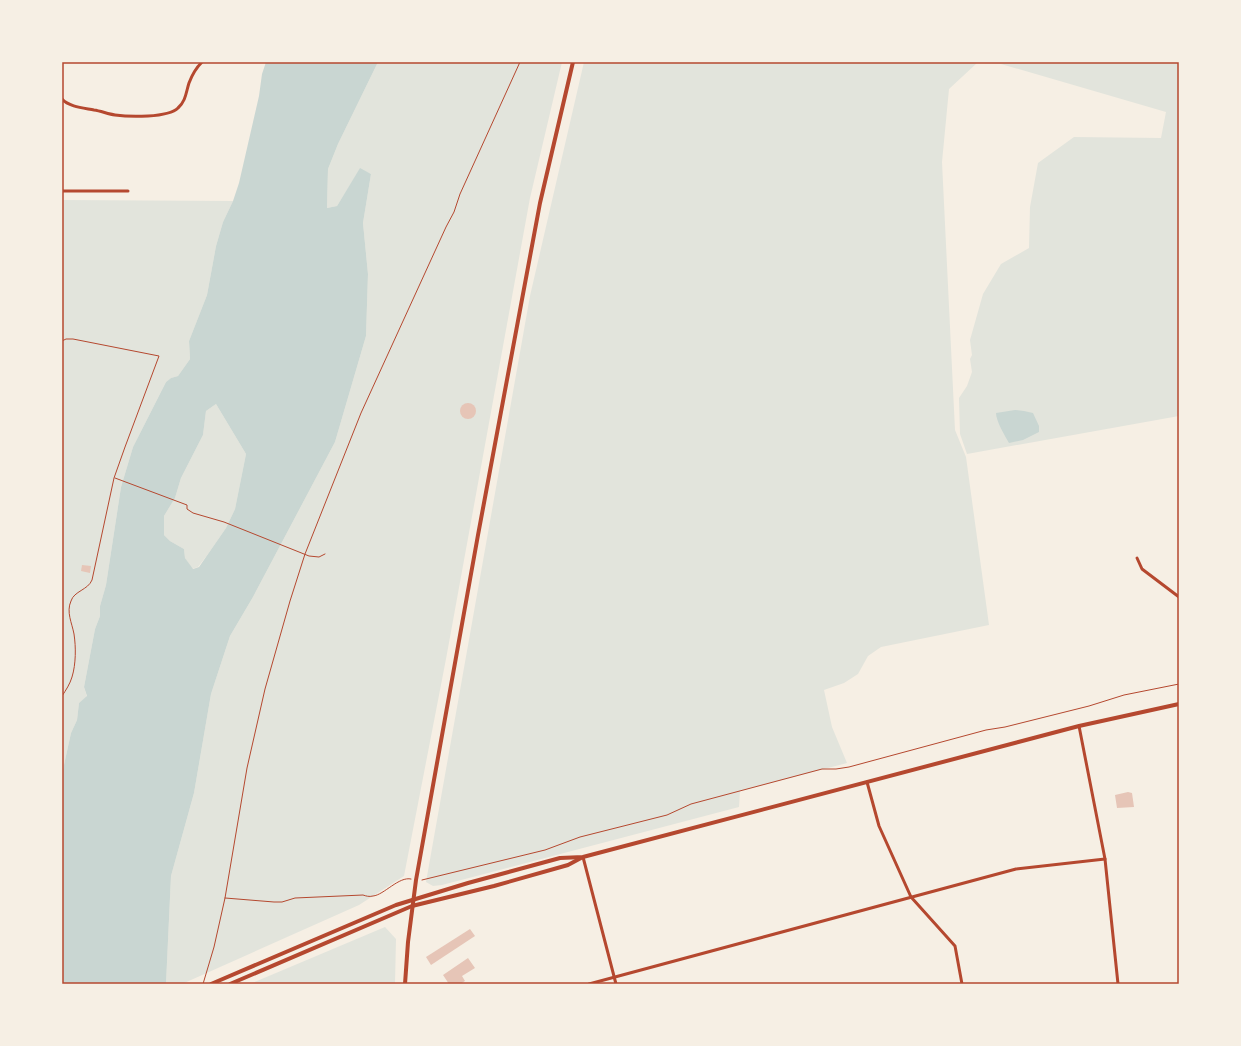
<svg xmlns="http://www.w3.org/2000/svg" width="1241" height="1046" font-family="'PT Sans Narrow',sans-serif">
	<rect width="100%" height="100%" fill="#f6efe4"/>
	<g fill="#e2e4dc">
		<polygon points="378,62 562,62 530,198 446,659 404,876 359,905 182,984 166,984 171,876 194,793 211,694 230,636 253,597 335,442 366,336 368,274 363,223 371,174 360,169 337,206 327,208 328,169 338,144"/>
		<polygon points="584,62 1179,62 1179,416 967,454 960,434 959,398 967,386 972,372 970,359 972,355 970,340 983,294 1001,264 1029,248 1030,207 1038,163 1074,137 1161,138 1166,112 1001,64 977,63 949,89 942,162 955,430 966,457 989,625 881,647 868,656 858,674 844,683 824,690 832,727 847,763 740,791 739,807 442,885 433,886 426,882 530,296"/>
		<polygon points="62,200 233,201 223,222 216,246 207,295 189,341 190,359 178,376 171,378 166,382 133,447 121,487 106,585 100,606 100,616 95,629 84,687 87,697 79,703 77,720 71,733 62,774"/>
		<polygon points="216,404 246,454 235,509 226,528 208,554 198,567 192,569 185,558 184,549 170,541 164,535 164,516 175,498 181,478 203,435 206,411"/>
		<polygon points="385,927 396,939 395,984 250,984"/>
	</g>
	<g fill="#c9d6d2" fill-rule="evenodd">
		<path d="M266 62H378L338 144 328 169 327 208 337 206 360 168 371 174 363 223 368 274 366 336 335 442 253 597 230 636 211 694 194 793 171 876 166 984H62V774L71 733 77 720 79 703 87 696 84 687 95 629 100 616V606L106 585 121 487 133 447 166 382 171 378 178 376 190 359 189 341 207 295 216 246 223 222 233 201 239 183 259 96 262 74ZM216 404 246 454 235 509 226 528 199 567 193 569 185 558 184 549 170 541 164 535V516L175 498 181 478 203 435 206 411Z"/>
		<path d="M1015 410 1024 411 1033 413 1039 426V432L1023 440 1009 443C1005 436 996 421 996 413Z"/>
	</g>
	<g fill="#e6c5b7">
		<circle cx="468" cy="411" r="8"/>
		<polygon points="82,565 91,566 90,573 81,571"/>
		<polygon points="1128,792 1132,793 1134,807 1117,808 1115,795"/>
		<polygon points="470,929 475,936 431,965 426,957"/>
		<polygon points="468,958 475,968 462,976 465,981 460,984 449,984 443,975"/>
	</g>
	<g fill="none" stroke-linecap="round" stroke-linejoin="round">
		<g stroke="#b5482f" stroke-width="1">
			<path d="M62 341 66 339H73L159 356 125 447 114 478 92 580C88 590 74 591 71 601 66 612 72 623 74 634 76 647 76 664 72 677 70 684 66 690 62 696"/>
			<polyline points="115,478 187,505 187,509 193,513 224,522 309,556 319,557 325,554"/>
			<polyline points="422,880 545,850 580,837 667,815 691,804 822,769 836,769 849,767 986,730 1005,727 1089,706 1124,695 1179,684"/>
			<path d="M225 898 274 902H282L295 898 363 895C366 896 369 897 373 896 384 895 399 876 411 879"/>
			<polyline points="203,984 214,947 225,898 247,768 265,689 290,601 305,554 361,413 446,227 454,212 460,194 520,62"/>
		</g>
		<g stroke="#b5482f" stroke-width="3">
			<path d="M62 99C69 107 84 108 94 110 101 111 108 114 115 115 129 117 168 118 178 108 186 101 186 92 189 83 192 75 196 68 202 62"/>
			<polyline points="62,191 128,191"/>
			<polyline points="1137,558 1142,569 1179,597"/>
			<polyline points="1079,726 1105,859 1118,984"/>
			<polyline points="867,782 879,826 911,897 955,946 962,984"/>
			<polyline points="583,857 616,984"/>
			<polyline points="589,984 1016,869 1105,859"/>
		</g>
		<g stroke="#b5482f" stroke-width="4">
			<polyline points="211,984 396,905 468,883 560,858 583,857 1079,726 1179,704"/>
			<polyline points="230,984 412,906 494,886 568,865 581,858"/>
			<polyline points="405,984 408,942 416,880 478,535 540,203 573,62"/>
		</g>
	</g>
	<rect width="1241" height="1046" fill="none" stroke="#f6efe4" stroke-width="126"/>
	<rect x="63" y="63" width="1115" height="920" fill="none" stroke="#b5482f" stroke-width="1.5"/>
</svg>
